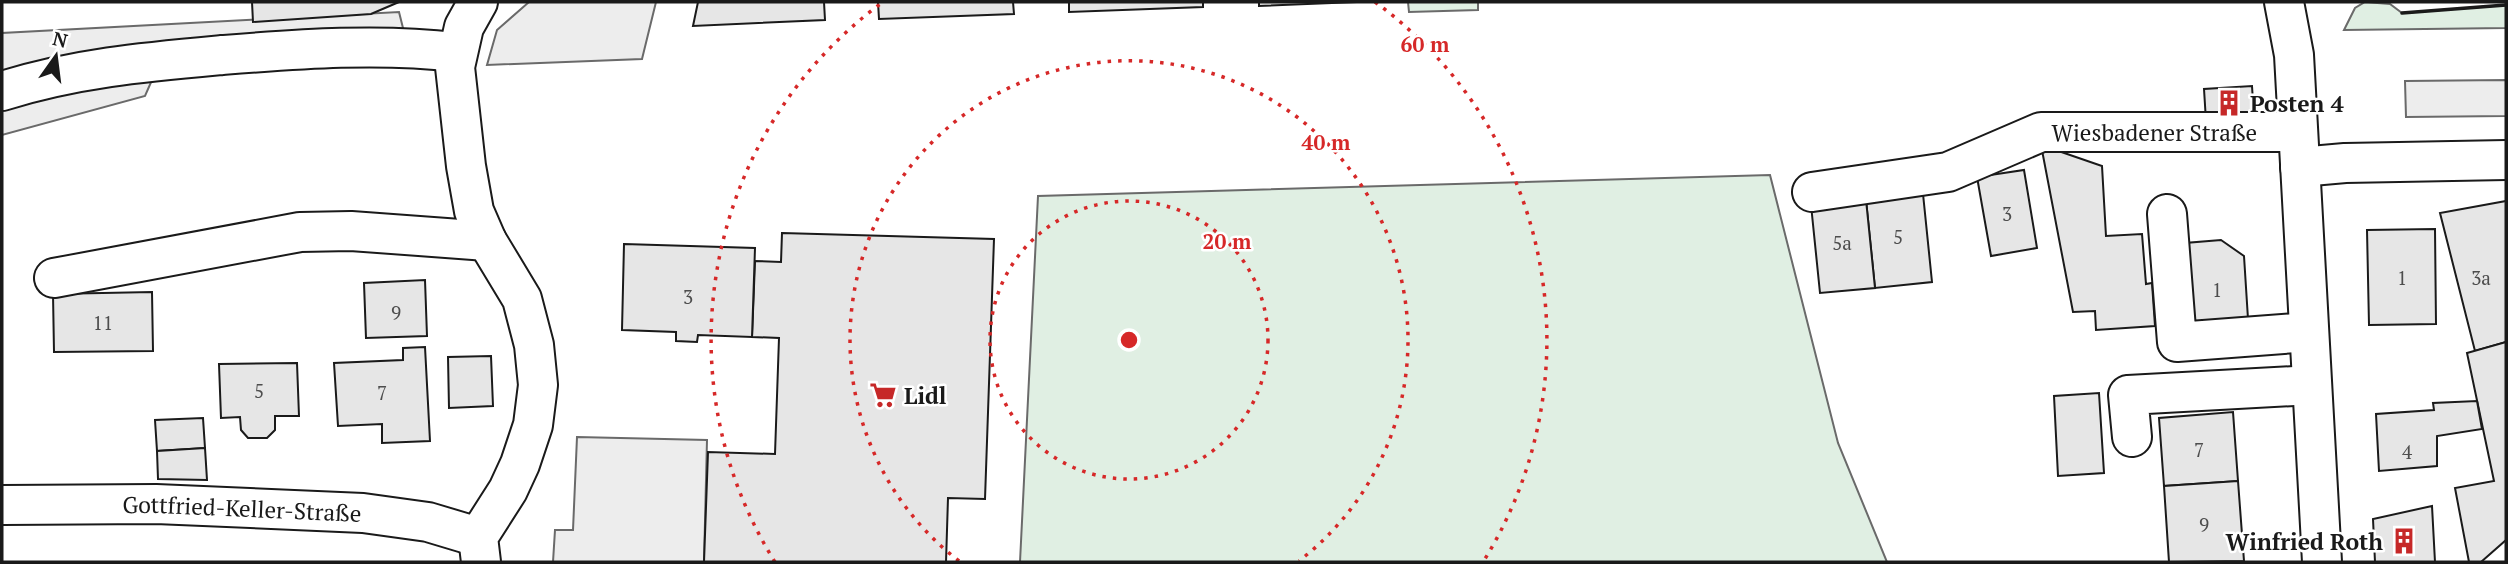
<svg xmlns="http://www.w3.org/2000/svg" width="2508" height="564" font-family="'PT Serif',serif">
	<rect width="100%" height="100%" fill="#fff"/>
	<g fill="#e0efe3" stroke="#6a6a6a" stroke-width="2">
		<polygon points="1408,2 1478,2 1478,10 1409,12"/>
		<polygon points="2365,2 2390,4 2402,13 2506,5 2506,28 2344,30 2355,8"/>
		<polygon points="1770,175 1838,443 1887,562 1020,562 1038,196"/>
	</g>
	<g fill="#ededed" stroke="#6a6a6a" stroke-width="2">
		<polygon points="529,2 656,2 642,59 487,65 497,30"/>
		<polygon points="399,12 408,48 251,58 239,73 152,80 145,96 2,135 2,33"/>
		<polygon points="2506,80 2506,116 2406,117 2405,81"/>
		<polygon points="577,437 707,440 704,562 553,562 555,530 573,530"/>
	</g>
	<g fill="#e6e6e6" stroke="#1a1a1a" stroke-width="2">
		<polygon points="252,2 399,2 371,14 253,22"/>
		<polygon points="698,2 824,2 825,20 693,26"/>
		<polygon points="878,2 1013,2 1014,14 879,19"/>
		<polygon points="1069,2 1203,2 1203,7 1069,12"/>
		<polygon points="1259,2 1357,2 1259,6"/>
		<polygon points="2252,86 2254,117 2206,121 2204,89"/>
		<polygon points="2041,145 2102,166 2106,236 2142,234 2146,284 2152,283 2155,326 2096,330 2095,311 2073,312"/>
		<polygon points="2024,170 2037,248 1991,256 1977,177"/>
		<polygon points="1922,184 1932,282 1875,288 1865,190"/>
		<polygon points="1865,190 1875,288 1820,293 1810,195"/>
		<polygon points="2506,201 2506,342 2475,351 2440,213"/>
		<polygon points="2435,229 2436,324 2369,325 2367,230"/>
		<polygon points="782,233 994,239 985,499 948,498 946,562 704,562 708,452 775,454 779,338 752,337 755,261 781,262"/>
		<polygon points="2221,240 2244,256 2248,319 2190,323 2185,243"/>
		<polygon points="624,244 755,248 752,337 698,335 697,342 676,341 676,332 622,330"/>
		<polygon points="425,280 427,336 366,338 364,283"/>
		<polygon points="152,292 153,351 54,352 53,294"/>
		<polygon points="2506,342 2506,540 2481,562 2469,562 2455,488 2494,481 2467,353"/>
		<polygon points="425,347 430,441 382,443 382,424 338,426 334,363 403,360 403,348"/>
		<polygon points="491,356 493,406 449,408 448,357"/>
		<polygon points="297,363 299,416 275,416 275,430 267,438 248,438 241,430 240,417 221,418 219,364"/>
		<polygon points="2099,393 2104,473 2058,476 2054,396"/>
		<polygon points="2477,401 2482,429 2437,436 2437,466 2379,471 2376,414 2434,410 2433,403"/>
		<polygon points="2233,412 2238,481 2164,486 2159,418"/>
		<polygon points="203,418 205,448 157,451 155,420"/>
		<polygon points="205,448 207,480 158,479 157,451"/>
		<polygon points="2238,481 2244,561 2169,562 2164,486"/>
		<polygon points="2432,506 2435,562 2375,562 2373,519"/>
	</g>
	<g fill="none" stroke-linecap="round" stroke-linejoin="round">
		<g stroke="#1a1a1a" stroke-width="42">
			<g id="minor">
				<polyline points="478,2 464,27 455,67 466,166 474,211 487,241 522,299 534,345 538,385 533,425 520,464 508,490 478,537 481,562"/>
				<path d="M2 91C76 68 145 62 222 55 301 49 378 43 456 52"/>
				<polyline points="2300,167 2345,163 2506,160"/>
				<path id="s1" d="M1812 192 1948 172 2041 132H2297"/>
				<polyline points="2167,214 2177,342 2309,332"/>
				<polyline points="54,278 300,232 351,231 487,241"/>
				<polyline points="2132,437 2128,395 2312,385"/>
				<path id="s2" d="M2 505 156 504 363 513 428 522 478 537"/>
			</g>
		</g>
		<g stroke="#1a1a1a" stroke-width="42">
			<polyline id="major" points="2284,2 2294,55 2322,562"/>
		</g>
		<use href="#minor" stroke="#fff" stroke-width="38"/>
		<use href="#major" stroke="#fff" stroke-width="38"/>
		<polyline stroke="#1a1a1a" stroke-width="3.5" points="2402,13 2506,5"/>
	</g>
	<g fill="none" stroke="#d62828" stroke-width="3.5" stroke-dasharray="3.5 7">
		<circle cx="1129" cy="340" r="139"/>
		<path d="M959 561A279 279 0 1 1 1299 561"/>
		<path d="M775 562A418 418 0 0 1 883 2M1375 2A418 418 0 0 1 1483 562"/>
	</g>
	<defs>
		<g id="building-bare" transform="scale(2.1)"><path d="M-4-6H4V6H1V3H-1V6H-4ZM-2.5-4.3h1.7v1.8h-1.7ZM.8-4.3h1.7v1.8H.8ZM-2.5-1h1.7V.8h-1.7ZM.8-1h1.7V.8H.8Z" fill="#c62828" stroke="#fff" stroke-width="2.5" paint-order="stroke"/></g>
		<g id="supermarket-bare" transform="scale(2.1)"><path d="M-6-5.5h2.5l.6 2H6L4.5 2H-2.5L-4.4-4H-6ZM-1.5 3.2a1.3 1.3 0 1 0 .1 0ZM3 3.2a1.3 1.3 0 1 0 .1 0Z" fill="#c62828" stroke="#fff" stroke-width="2.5" paint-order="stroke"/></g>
	</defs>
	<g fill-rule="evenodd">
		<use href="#building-bare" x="2229" y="103"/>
		<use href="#supermarket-bare" x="883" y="395"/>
		<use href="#building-bare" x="2404" y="541"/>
	</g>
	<g text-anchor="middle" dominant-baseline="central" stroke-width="5" stroke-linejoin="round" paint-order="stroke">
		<g font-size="19" fill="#4d4d4d">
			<text x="2007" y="213">3</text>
			<text x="1898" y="236">5</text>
			<text x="1842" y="242">5a</text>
			<text x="2402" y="277">1</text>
			<text x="2481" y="277">3a</text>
			<text x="2217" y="289">1</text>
			<text x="688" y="296">3</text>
			<text x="396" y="312">9</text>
			<text x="103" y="322">11</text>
			<text x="259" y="390">5</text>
			<text x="382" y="392">7</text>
			<text x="2199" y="449">7</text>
			<text x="2407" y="451">4</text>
			<text x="2204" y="524">9</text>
		</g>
		<g font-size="23" font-weight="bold" fill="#1a1a1a" stroke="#fff" text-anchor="start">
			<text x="2250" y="103">Posten 4</text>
			<text x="904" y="395">Lidl</text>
			<text x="2383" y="541" text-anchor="end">Winfried Roth</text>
		</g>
		<g font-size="23" fill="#1a1a1a" stroke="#fff">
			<text stroke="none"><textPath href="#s1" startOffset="352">Wiesbadener Straße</textPath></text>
			<text stroke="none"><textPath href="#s2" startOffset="240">Gottfried-Keller-Straße</textPath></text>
		</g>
	</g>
	<circle cx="1129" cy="340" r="10" fill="#d62828" stroke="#fff" stroke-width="3.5"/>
	<g font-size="21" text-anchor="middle" font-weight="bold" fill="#d62828" stroke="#fff" stroke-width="5" stroke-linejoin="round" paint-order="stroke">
		<text x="1425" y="52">60 m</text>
		<text x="1326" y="150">40 m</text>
		<text x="1227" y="249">20 m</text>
	</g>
	<rect width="2508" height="564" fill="none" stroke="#1a1a1a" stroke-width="7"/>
	<g transform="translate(56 56) rotate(14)" stroke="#ffffff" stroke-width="5" paint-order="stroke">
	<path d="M0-5L12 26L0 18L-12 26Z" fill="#1a1a1a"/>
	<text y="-10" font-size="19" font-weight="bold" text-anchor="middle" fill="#1a1a1a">N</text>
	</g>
</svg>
